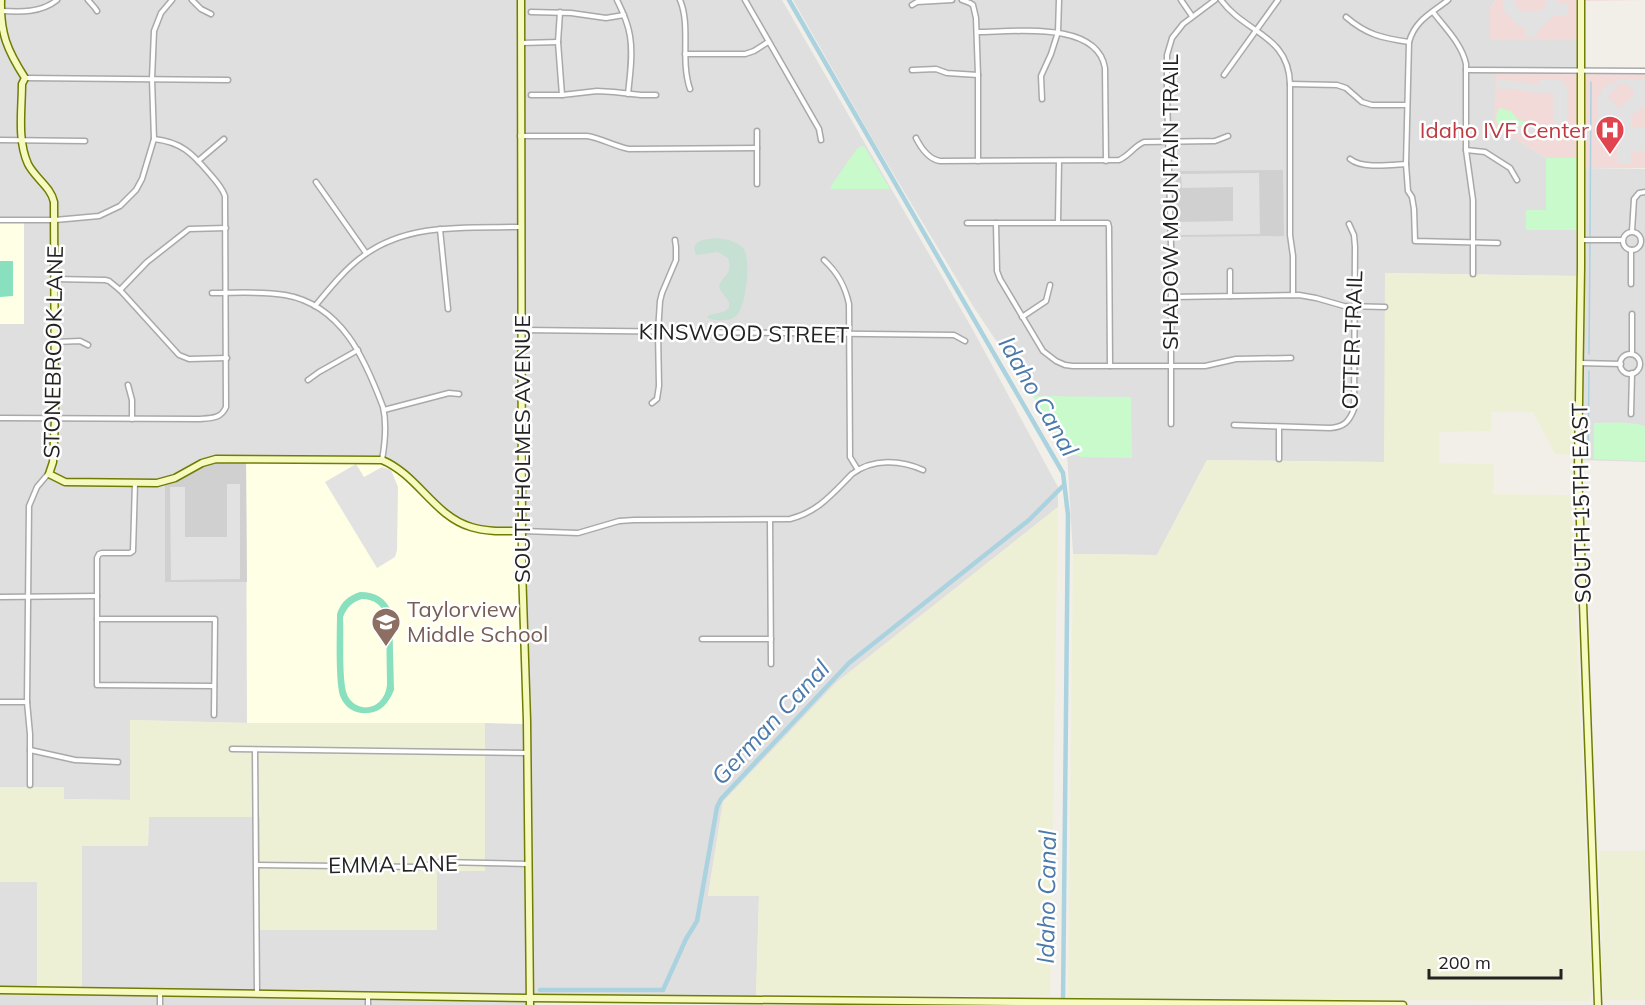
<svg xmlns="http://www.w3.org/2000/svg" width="1645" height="1005" font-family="Mulish,sans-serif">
	<rect width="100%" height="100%" fill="#f2efe9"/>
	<g fill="#e0dfdf">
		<polygon points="0,0 782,0 973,330 1058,487 1058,507 837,682 723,802 708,896 759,896 756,1000 530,998 530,1005 0,1005 0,882 37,882 37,990 82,846 148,846 149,817 261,817 437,871 485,871 485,723 526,724 522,531 165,582 247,582 247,723 130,720 130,800 64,799 63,787 0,787"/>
		<polygon points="793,0 1496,0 1490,8 1581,40 1582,71 1494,125 1546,158 1546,210 1526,229 1581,230 1581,168 1645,169 1645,462 1578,460 1580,276 1385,273 1385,462 1207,460 1157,555 1073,554 1067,453 1033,396 973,306 876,145"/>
	</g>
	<g fill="#f2dad9">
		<polygon points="1496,0 1645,0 1581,1 1581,40 1490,40 1490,8"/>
		<polygon points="1496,70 1645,72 1645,168 1581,168 1581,158 1546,158 1494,125"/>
	</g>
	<g fill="#ffffe5">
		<rect x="0" y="220" width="24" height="104"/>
		<polygon points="246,458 382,460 391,464 443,511 471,527 522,531 527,724 485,723 247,723"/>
	</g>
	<g fill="#d0d0d0">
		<polygon points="1283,170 1284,236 1176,237 1176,171"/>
		<polygon points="246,458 247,582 165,582 165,482 202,463"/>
	</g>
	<g fill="#eef0d5">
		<polygon points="1385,273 1581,276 1578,455 1555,454 1533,412 1491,412 1491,431 1439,432 1439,463 1494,464 1493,494 1571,495 1592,996 1588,1001 1068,998 1073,554 1157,555 1207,460 1384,462"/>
		<polygon points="1058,507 1050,996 756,994 759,896 708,896 723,802 837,682"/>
		<polygon points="130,720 247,723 485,723 485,871 437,871 437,930 260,930 260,817 149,817 148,846 82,846 82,991 37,990 37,882 0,882 0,787 64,787 64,799 130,800"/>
		<polygon points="1599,851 1645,851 1645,1000 1603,1000"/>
	</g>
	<path fill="#c6e0d4" d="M717 238C726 239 736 241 743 248 752 258 746 310 735 317 727 322 716 321 707 318L709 315 723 312 729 308V302L719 288C721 274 734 276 728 258L718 252 696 255C689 239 706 240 717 238Z"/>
	<g fill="#c8facc">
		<path d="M1499 108 1511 111 1518 120 1528 122 1531 126H1517L1513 132C1498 131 1492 121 1499 108Z"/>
		<polygon points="864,146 890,189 831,189 831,186 856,150 859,147"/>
		<polygon points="1546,158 1581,158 1581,230 1526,230 1526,210 1546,210"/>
		<polygon points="1033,396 1131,397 1132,458 1081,457 1067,453"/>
		<path d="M1594 423C1611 423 1629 421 1645 426V461L1594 459Z"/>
	</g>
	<g fill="#88e0be" fill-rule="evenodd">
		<polygon points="0,261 13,261 13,296 0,297"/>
		<path d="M360 592C376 592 386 598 392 613L394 690C389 702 382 712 368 713 356 714 346 709 341 698 335 686 337 631 337 614 341 602 348 596 360 592ZM362 599C374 599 382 605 386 617L387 685C384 714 349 715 345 687 342 667 344 638 343 617 347 607 352 602 362 599Z"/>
	</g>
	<g fill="#e2e2e2" fill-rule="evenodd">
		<polygon points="1503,0 1516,0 1516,5 1522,11 1540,11 1546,5 1546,0 1557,0 1557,3 1567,3 1567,15 1554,15 1540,29 1537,29 1537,37 1528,38 1528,36 1525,36 1525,28 1520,28 1503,10"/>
		<path d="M1619 79 1645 80V107L1641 108 1632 116V127H1645V151H1631V164H1617V147L1600 146V142H1597L1598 96H1602L1599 92 1610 82 1613 84ZM1621 83H1625L1635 93 1619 109 1607 96Z"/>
		<polygon points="1497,80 1517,81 1538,85 1539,80 1563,80 1563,85 1567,85 1567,136 1561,137 1561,140 1524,140 1524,136 1518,136 1517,127 1553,127 1553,94 1537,93 1515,89 1497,89"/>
		<polygon points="1259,173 1260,234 1180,235 1180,222 1233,221 1233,187 1182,188 1181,174"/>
		<polygon points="356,464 364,477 382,467 391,470 398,487 397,550 395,557 377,568 325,482"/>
		<polygon points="227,484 240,484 240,579 171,580 170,487 185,487 185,537 227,537"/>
	</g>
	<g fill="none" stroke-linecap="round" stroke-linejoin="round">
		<g stroke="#aad3df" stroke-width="1.5">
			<polyline points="1590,237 1591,82"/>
			<polyline points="1589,354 1590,242"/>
			<polyline points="1588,458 1589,371"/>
		</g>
		<g stroke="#aad3df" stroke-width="4.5">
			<polyline points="789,0 1063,473 1068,515 1063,1004"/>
			<polyline points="540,990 663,990 686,939 697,921 717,807 721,799 849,663 1029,520 1064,485"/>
		</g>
		<g stroke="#a9a9a9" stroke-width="7">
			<g id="street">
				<polyline points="88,0 95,8 97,11"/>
				<polyline points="192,0 201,9 211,14"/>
				<path d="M617 0C623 12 628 23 630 36 633 54 630 75 628 94"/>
				<path d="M680 0C691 26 680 60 690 89"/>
				<polyline points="745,0 819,129 821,140"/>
				<polyline points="962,0 970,3 973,5 976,18 978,75 978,161"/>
				<polyline points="1181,0 1192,16"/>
				<path d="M1221 0C1245 33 1289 35 1290 84V235L1293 256V295"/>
				<path d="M1448 0C1432 13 1415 20 1409 42L1406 164 1408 191 1412 197 1414 209 1415 241 1498 243"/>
				<polyline points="912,5 917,2 952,0"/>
				<path d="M1 11C20 12 41 13 57 0"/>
				<polyline points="531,12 571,13 606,18 624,15"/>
				<polyline points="560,12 558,42 562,95"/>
				<path d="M1433 12C1445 28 1462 44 1466 64V150L1473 200V274"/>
				<path d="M1346 17C1367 35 1382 38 1409 42"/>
				<path d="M977 32C1013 32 1097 20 1105 68L1106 161"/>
				<polyline points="521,43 558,42"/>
				<polyline points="685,54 745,54 754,51 768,42"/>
				<polyline points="912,70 936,69 947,73 978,75"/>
				<polyline points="1466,70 1645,71"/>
				<polyline points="1224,75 1278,0"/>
				<polyline points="25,78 228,80"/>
				<polyline points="1290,84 1337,85 1346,88 1362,102 1372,105 1406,105"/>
				<polyline points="531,95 562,95 597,91 614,92 641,95 656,95"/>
				<polyline points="1042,99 1041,76 1051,54 1058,32 1059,0"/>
				<polyline points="757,131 757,184"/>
				<path d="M520 136H587C601 138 614 146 629 149L757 148"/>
				<path d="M916 138C921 148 928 159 940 161L1119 160C1129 156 1134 146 1144 142L1215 141 1228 136"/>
				<polyline points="0,140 85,141"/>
				<polyline points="1466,150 1485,152 1510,168 1517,180"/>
				<path d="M1350 159C1362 169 1390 165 1406 164"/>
				<polyline points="198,161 224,139"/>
				<polyline points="316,182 366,253"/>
				<polyline points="0,220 55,220 99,216 120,206 136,190 142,179 154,139 152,79 154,31 161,13 172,0"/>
				<polyline points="1058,222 1059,161"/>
				<polyline points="967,223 1108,223 1109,227 1110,366"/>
				<polyline points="996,223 997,271 1000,279 1043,351 1056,361 1065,365 1073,366 1205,366 1236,359 1291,358"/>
				<polyline points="440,229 448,309"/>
				<polyline points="1632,231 1634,199 1639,193 1645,192"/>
				<circle cx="1632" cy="241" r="9"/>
				<polyline points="1581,240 1622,240"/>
				<path d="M824 260C838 273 845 286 849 304L850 457 858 470"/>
				<polyline points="1230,271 1230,296"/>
				<polyline points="55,279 105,280 109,281 120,290 179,355 189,359 227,358"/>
				<polyline points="1631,284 1631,250"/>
				<polyline points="120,290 147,262 189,229 226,228"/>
				<path d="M212 293C236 293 262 291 285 295 342 305 365 359 383 407 387 424 385 443 382 460"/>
				<polyline points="1171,297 1299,295 1316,298 1344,306 1385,307"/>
				<path d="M315 306C330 288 344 270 363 256 408 222 468 228 521 227"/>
				<polyline points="1022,317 1046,301 1050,285"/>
				<polyline points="522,330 954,335 965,341"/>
				<polyline points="55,342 80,341 88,345"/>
				<polyline points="1632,354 1632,314"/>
				<circle cx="1630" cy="364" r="10"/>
				<polyline points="1579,363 1621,364"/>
				<polyline points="308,380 319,372 358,350"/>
				<polyline points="128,385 132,400 132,419"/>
				<polyline points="652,403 657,399 659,386 658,332 660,301 662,293 676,260 676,247 675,240"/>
				<polyline points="384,410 449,393 459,394"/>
				<polyline points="1631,414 1632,373"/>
				<path d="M0 418 198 419C211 418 221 419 226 407L225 196C222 187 215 180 209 173 192 153 181 142 154 139"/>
				<polyline points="1171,424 1171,246 1167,94 1167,55 1172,38 1183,24 1215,0"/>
				<path d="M1234 425 1330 428C1344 427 1349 422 1354 409L1355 247 1354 235 1349 224"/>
				<polyline points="1279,459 1279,427"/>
				<polyline points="135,483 133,551 130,553 102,553 99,554 97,558 97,685 214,686"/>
				<polyline points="770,520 771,664"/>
				<path d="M523 531 578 533 619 521 634 520 790 519C818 512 832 494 852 474 873 458 901 460 923 470"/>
				<polyline points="0,597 97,596"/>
				<polyline points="97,619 215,619 214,715"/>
				<polyline points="702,639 771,639"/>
				<polyline points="0,702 27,702"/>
				<polyline points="232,749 527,753"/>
				<polyline points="30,750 75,760 118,762"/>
				<polyline points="255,750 257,994"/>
				<polyline points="30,785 30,734 27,702 29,506 37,487 48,474"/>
				<polyline points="257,865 419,867 440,862 528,864"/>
				<polyline points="368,996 368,1005"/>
				<polyline points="160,1005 160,992"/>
			</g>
		</g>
		<g stroke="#707d05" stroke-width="9">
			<g id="secondary">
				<path d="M1 0C0 33 7 50 25 78L22 84C22 109 17 140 28 164 35 178 51 187 54 202L55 419 53 462 49 474 65 482 157 483 175 478 202 463 216 459 382 460C418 475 434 516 471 527 487 532 505 531 522 531"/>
				<polyline points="521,0 522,568 527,721 530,1005"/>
				<polyline points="1581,0 1581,267 1578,469 1598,1005"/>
				<polyline points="0,990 530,998 1403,1005"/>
			</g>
		</g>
		<use href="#street" stroke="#fff" stroke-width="4"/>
		<use href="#secondary" stroke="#f7fabf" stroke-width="6"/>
	</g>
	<defs>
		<g id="hospital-pin" transform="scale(1.5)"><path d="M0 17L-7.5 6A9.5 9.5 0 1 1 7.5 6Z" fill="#e0444e" stroke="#fff"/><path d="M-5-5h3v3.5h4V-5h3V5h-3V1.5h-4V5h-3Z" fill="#fff"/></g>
		<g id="school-pin" transform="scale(1.5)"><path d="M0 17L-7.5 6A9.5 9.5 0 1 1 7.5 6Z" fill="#8d6e63" stroke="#fff"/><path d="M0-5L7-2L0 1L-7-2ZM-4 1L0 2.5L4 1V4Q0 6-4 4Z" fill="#fff"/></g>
	</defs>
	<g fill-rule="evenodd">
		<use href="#hospital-pin" x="1610" y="130"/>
		<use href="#school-pin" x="386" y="622"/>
	</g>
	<g text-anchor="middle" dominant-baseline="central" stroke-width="5" stroke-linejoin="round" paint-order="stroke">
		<g font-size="22" fill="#be3a42" stroke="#fff" text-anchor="end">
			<text x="1589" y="130">Idaho IVF Center</text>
		</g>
		<g font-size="22" fill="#222" stroke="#fff">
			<text transform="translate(1170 202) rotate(-90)">SHADOW MOUNTAIN TRAIL</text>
			<text transform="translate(744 333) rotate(1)">KINSWOOD STREET</text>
			<text transform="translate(1352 340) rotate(-88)">OTTER TRAIL</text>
			<text transform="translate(53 352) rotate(-89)">STONEBROOK LANE</text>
			<text transform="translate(522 449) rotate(-90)">SOUTH HOLMES AVENUE</text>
			<text transform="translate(1581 503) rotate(-91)">SOUTH 15TH EAST</text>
			<text transform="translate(393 864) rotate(-1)">EMMA LANE</text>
		</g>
		<g font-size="22" fill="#785e54" stroke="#fff" text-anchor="start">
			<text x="407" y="609">Taylorview<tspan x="407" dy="25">Middle School</tspan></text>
		</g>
		<g font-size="24" font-style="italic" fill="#4a7aab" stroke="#fff">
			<text transform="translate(1039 396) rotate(60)">Idaho Canal</text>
			<text transform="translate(770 722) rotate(-47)">German Canal</text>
			<text transform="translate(1046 897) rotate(-89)">Idaho Canal</text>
		</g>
	</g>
	<path d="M1429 969v9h132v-9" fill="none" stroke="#222222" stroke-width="3"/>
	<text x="1438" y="969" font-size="18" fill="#222222" stroke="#ffffff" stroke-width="4.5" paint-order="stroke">200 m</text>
</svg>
